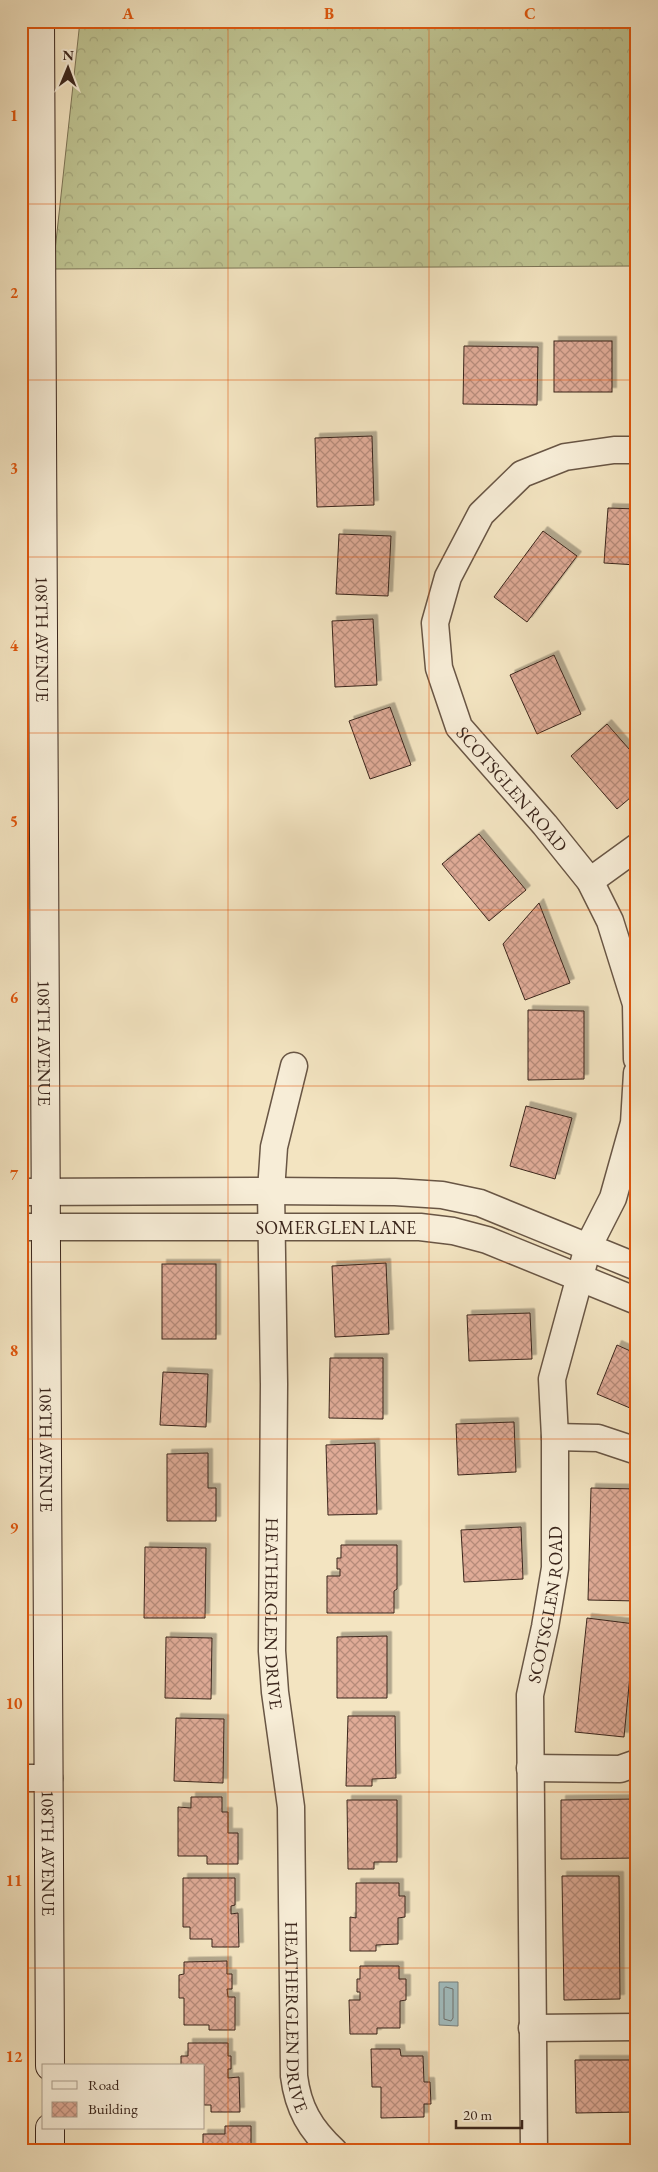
<svg xmlns="http://www.w3.org/2000/svg" width="658" height="2172" font-family="'EB Garamond',serif">
	<defs>
		<pattern id="forest-crowns" width="20" height="18" patternUnits="userSpaceOnUse" patternTransform="scale(1.25)"><rect width="20" height="18" fill="#bec391"/><path d="M2 6a3 3 0 1 1 6 0M12 15a3 3 0 1 1 6 0" fill="none" stroke="#a4a77c"/></pattern>
		<pattern id="building-cross-hatch" width="8" height="8" patternUnits="userSpaceOnUse" patternTransform="scale(1.25)"><rect width="8" height="8" fill="#dfab97"/><path d="M0 0l8 8M0 8l8-8" fill="none" stroke="#b68b7a"/></pattern>
		<filter id="shadow"><feDropShadow dx="4.5" dy="-4.5" stdDeviation="0" flood-color="#0004"/></filter>
	</defs>
	<rect width="100%" height="100%" fill="#f3e4c1"/>
	<filter id="stains"><feTurbulence type="fractalNoise" baseFrequency=".004" numOctaves="4"/><feColorMatrix values="0 0 0 0 .2 0 0 0 0 .09 0 0 0 0 .02 0 0 0 .5 -.17"/></filter>
	<radialGradient id="worn" r=".72"><stop offset=".6" stop-color="#630" stop-opacity="0"/><stop offset="1" stop-color="#630" stop-opacity=".3"/></radialGradient>
	<polygon fill="url(#forest-crowns)" stroke="#7c7456" points="80,21 637,21 637,266 53,269"/>
	<polygon fill="#a1bcbe" stroke="#78807d" points="439,1982 458,1982 458,2026 439,2025"/>
	<g fill="none" stroke-linecap="round" stroke-linejoin="round">
		<polygon stroke="#6e716d" stroke-width="1" points="446,1987 453,1989 453,2018 451,2021 444,2019 444,1989"/>
	</g>
	<g fill="url(#building-cross-hatch)" stroke="#3b261c" filter="url(#shadow)">
		<rect x="554" y="341" width="58" height="51"/>
		<polygon points="464,346 538,347 537,405 463,404"/>
		<polygon points="372,436 374,505 317,507 315,438"/>
		<polygon points="608,508 637,509 637,565 604,563"/>
		<polygon points="543,531 577,556 527,622 494,597"/>
		<polygon points="339,534 391,536 388,596 336,594"/>
		<polygon points="373,619 377,685 335,687 332,621"/>
		<polygon points="554,655 581,714 537,734 510,675"/>
		<polygon points="390,707 411,765 370,779 349,721"/>
		<polygon points="607,724 637,758 637,792 617,809 571,756"/>
		<polygon points="479,834 526,890 489,921 442,864"/>
		<polygon points="539,903 570,983 525,1000 503,944"/>
		<polygon points="528,1010 584,1011 584,1079 528,1080"/>
		<polygon points="526,1106 572,1118 555,1179 510,1166"/>
		<polygon points="386,1263 389,1334 335,1337 332,1266"/>
		<rect x="162" y="1264" width="54" height="75"/>
		<polygon points="530,1313 532,1359 469,1361 467,1315"/>
		<polygon points="617,1345 637,1354 637,1411 597,1394"/>
		<polygon points="330,1358 383,1358 383,1419 329,1418"/>
		<polygon points="163,1372 208,1374 206,1427 160,1425"/>
		<polygon points="514,1422 516,1472 458,1475 456,1424"/>
		<polygon points="375,1443 377,1514 328,1515 326,1445"/>
		<polygon points="208,1453 208,1488 216,1488 216,1521 167,1521 167,1454"/>
		<polygon points="591,1488 637,1489 637,1601 588,1600"/>
		<polygon points="521,1527 523,1579 464,1582 461,1530"/>
		<polygon points="341,1545 397,1545 397,1589 394,1591 394,1613 327,1613 327,1576 340,1576 340,1569 337,1569 337,1558 341,1558"/>
		<polygon points="145,1547 206,1548 205,1618 144,1618"/>
		<polygon points="587,1618 635,1624 624,1737 575,1732"/>
		<polygon points="387,1636 387,1698 337,1698 337,1637"/>
		<polygon points="166,1637 212,1638 211,1699 165,1698"/>
		<polygon points="348,1716 395,1716 396,1778 372,1779 372,1786 346,1786"/>
		<polygon points="176,1718 224,1719 223,1783 174,1781"/>
		<polygon points="191,1797 222,1797 222,1812 228,1812 228,1833 238,1833 238,1864 207,1864 207,1856 178,1856 178,1807 191,1808"/>
		<polygon points="637,1799 637,1858 561,1859 561,1800"/>
		<polygon points="347,1800 397,1800 397,1862 374,1862 374,1869 348,1869"/>
		<polygon points="562,1876 619,1876 620,1999 564,2000"/>
		<polygon points="183,1878 235,1878 235,1905 231,1906 231,1914 238,1913 239,1947 212,1947 212,1939 190,1939 190,1927 183,1927"/>
		<polygon points="356,1883 399,1883 399,1896 405,1896 405,1917 398,1918 398,1944 376,1945 376,1951 350,1951 350,1917 356,1918"/>
		<polygon points="227,1961 227,1974 232,1974 232,1989 227,1989 228,1997 235,1997 235,2030 209,2030 209,2025 184,2025 184,1998 179,1998 179,1975 184,1974 184,1962"/>
		<polygon points="360,1966 399,1966 399,1979 406,1979 406,2000 400,2001 400,2028 377,2028 377,2034 350,2034 349,2000 360,2000 360,1992 357,1992 357,1979 360,1979"/>
		<polygon points="188,2043 228,2043 228,2056 231,2056 231,2069 228,2069 228,2078 239,2077 240,2112 211,2112 211,2105 204,2105 204,2066 181,2066 181,2056 188,2056"/>
		<polygon points="371,2049 400,2049 401,2056 423,2056 424,2082 430,2082 431,2104 424,2104 424,2117 381,2118 381,2087 372,2087"/>
		<polygon points="575,2060 637,2060 637,2112 576,2113"/>
		<polygon points="225,2126 251,2126 251,2151 203,2151 203,2134 225,2134"/>
	</g>
	<g fill="none" stroke-linecap="round" stroke-linejoin="round">
		<g stroke="#695645" stroke-width="29">
			<g id="street">
				<path id="s1" d="M637 450H614L565 457 522 474 481 514 448 577 435 623 439 668 459 727 545 825 590 881 610 921 636 1004 637 1059"/>
				<polyline points="590,881 637,847"/>
				<path id="s2" d="M294 1066 274 1147 271 1191 274 1384 272 1651 275 1692 291 1807 294 2076C298 2108 310 2129 334 2151"/>
				<polyline points="21,1192 271,1191 395,1192 442,1195 480,1203 637,1267"/>
				<path id="s3" d="M21 1227H420L453 1231 487 1240 637 1301"/>
				<polyline points="555,1437 598,1438 637,1451"/>
				<polyline points="530,1768 620,1769 637,1763"/>
				<polyline points="21,1778 49,1778"/>
				<polyline points="532,2028 637,2027"/>
				<path id="s4" d="M534 2151 530 1695 545 1627 555 1568V1437L552 1379 588 1247 613 1198 634 1123 637 1073"/>
			</g>
		</g>
		<g stroke="#3b261c" stroke-width="30">
			<g id="secondary">
				<path id="s5" d="M40 21 50 2066"/>
				<polyline points="50,2128 50,2151"/>
			</g>
		</g>
		<use href="#street" stroke="#f7edd7" stroke-width="26"/>
		<use href="#secondary" stroke="#f7edd7" stroke-width="28"/>
	</g>
	<path fill="none" stroke="#df560d" stroke-width="1" stroke-opacity="0.55" d="M228 21V2151M429 21V2151M21 204H637M21 380H637M21 557H637M21 733H637M21 910H637M21 1086H637M21 1262H637M21 1439H637M21 1615H637M21 1792H637M21 1968H637"/>
	<g text-anchor="middle" dominant-baseline="central" stroke-width="4" stroke-linejoin="round" paint-order="stroke">
		<g font-size="18" fill="#3b261c" stroke="#f7edd7">
			<text stroke="none"><textPath href="#s5" startOffset="618">108TH AVENUE</textPath></text>
			<text stroke="none"><textPath href="#s1" startOffset="484">SCOTSGLEN ROAD</textPath></text>
			<text stroke="none"><textPath href="#s5" startOffset="1022">108TH AVENUE</textPath></text>
			<text stroke="none"><textPath href="#s3" startOffset="315">SOMERGLEN LANE</textPath></text>
			<text stroke="none"><textPath href="#s5" startOffset="1428">108TH AVENUE</textPath></text>
			<text stroke="none"><textPath href="#s4" startOffset="548">SCOTSGLEN ROAD</textPath></text>
			<text stroke="none"><textPath href="#s2" startOffset="550">HEATHERGLEN DRIVE</textPath></text>
			<text stroke="none"><textPath href="#s5" startOffset="1832">108TH AVENUE</textPath></text>
			<text stroke="none"><textPath href="#s2" startOffset="955">HEATHERGLEN DRIVE</textPath></text>
		</g>
	</g>
	<rect width="658" height="2172" fill="none" stroke="#f3e4c1" stroke-width="55"/>
	<rect x="42" y="2064" width="162" height="65" fill="#f7edd7" stroke="#ac9d8c"/>
	<rect x="52" y="2081" width="25" height="8" fill="#f7edd7" stroke="#ac9d8c"/>
	<text x="88" y="2090" font-size="15" fill="#3b261c">Road</text>
	<rect x="52" y="2102" width="25" height="15" fill="url(#building-cross-hatch)" stroke="#ac9d8c"/>
	<text x="88" y="2114" font-size="15" fill="#3b261c">Building</text>
	<g transform="translate(68 68) rotate(1)" stroke="#f7edd7" stroke-width="4" paint-order="stroke">
	<path d="M0-4L9 19L0 12L-9 19Z" fill="#3b261c"/>
	<text y="-8" font-size="14" font-weight="bold" text-anchor="middle" fill="#3b261c">N</text>
	</g>
	<path d="M456 2120v8h66v-8" fill="none" stroke="#3b261c" stroke-width="2.5"/>
	<text x="463" y="2120" font-size="15" fill="#3b261c" stroke="#f7edd7" stroke-width="4" paint-order="stroke">20 m</text>
	<rect x="28" y="28" width="602" height="2116" fill="none" stroke="#df560d" stroke-width="2"/>
	<g font-size="16" text-anchor="middle" font-weight="bold" fill="#df560d">
		<text x="128" y="19">A</text>
		<text x="329" y="19">B</text>
		<text x="530" y="19">C</text>
		<text x="14" y="121">1</text>
		<text x="14" y="298">2</text>
		<text x="14" y="474">3</text>
		<text x="14" y="651">4</text>
		<text x="14" y="827">5</text>
		<text x="14" y="1003">6</text>
		<text x="14" y="1180">7</text>
		<text x="14" y="1356">8</text>
		<text x="14" y="1533">9</text>
		<text x="14" y="1709">10</text>
		<text x="14" y="1886">11</text>
		<text x="14" y="2062">12</text>
	</g>
	<rect width="100%" height="100%" filter="url(#stains)"/>
	<rect width="100%" height="100%" fill="url(#worn)"/>
</svg>
